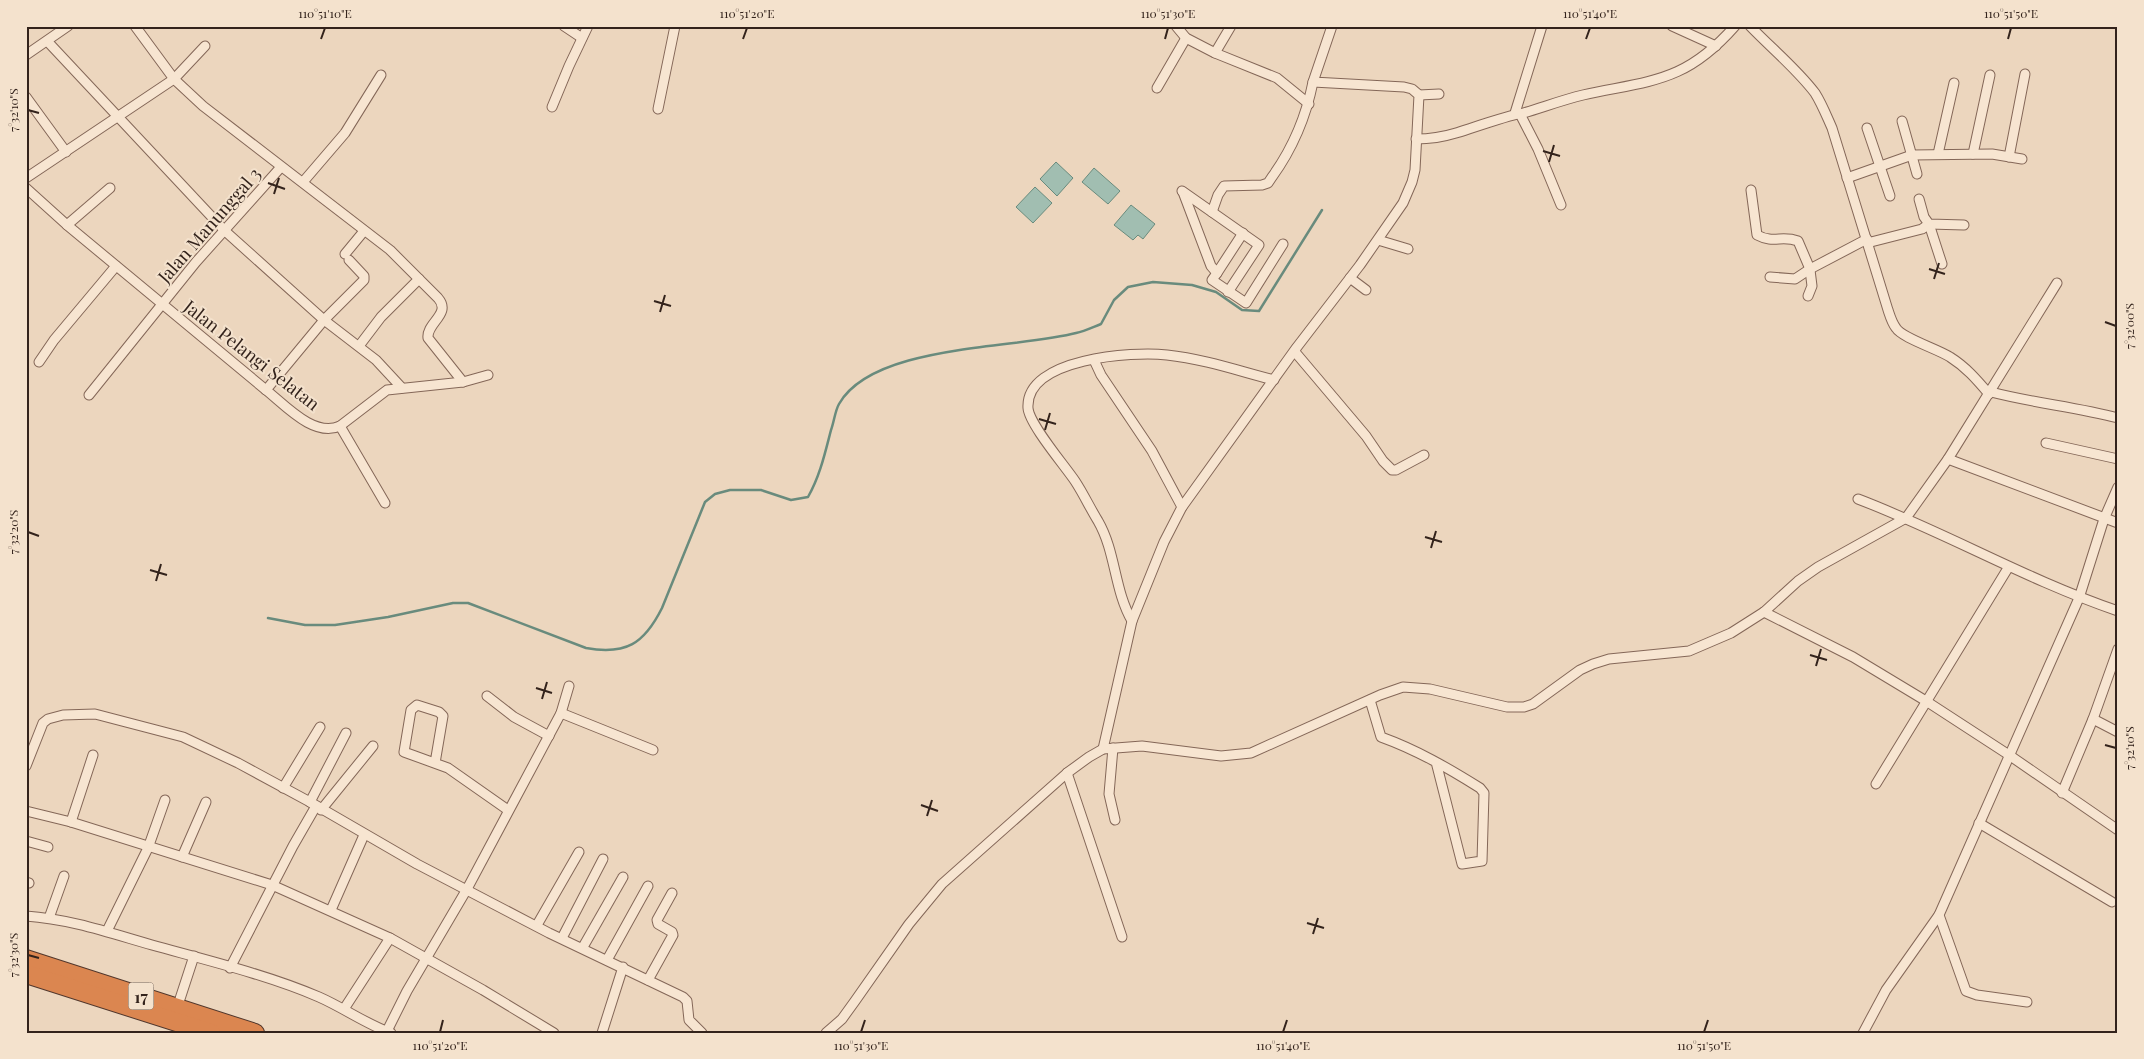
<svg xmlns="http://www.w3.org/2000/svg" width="2144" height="1059" font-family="'Playfair Display',serif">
	<rect width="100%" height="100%" fill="#ecd6be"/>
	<g fill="#a1beb1" stroke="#698b7d">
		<polygon points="1056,162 1073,178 1057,196 1040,179"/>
		<polygon points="1094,168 1120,191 1108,204 1082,182"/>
		<polygon points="1035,187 1052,203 1033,223 1016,207"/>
		<polygon points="1131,205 1155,224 1143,239 1138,235 1133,240 1114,225"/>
	</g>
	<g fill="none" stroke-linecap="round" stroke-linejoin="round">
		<path stroke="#698b7d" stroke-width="2.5" d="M268 618 305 625H335L388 617 453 603H468L586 648C626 655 644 644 662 608L705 502 715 494 730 490H761L791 500 808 497C820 476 825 453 831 430 834 422 835 411 839 404 873 344 1015 349 1076 333 1085 331 1093 327 1101 324L1114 300 1128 287 1153 282 1192 285 1216 292 1242 310 1259 311 1322 210"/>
		<g stroke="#846758" stroke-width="11">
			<g id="street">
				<path d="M135 26 174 79 203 106 390 250 438 298C452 314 426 323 428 338L463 382"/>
				<polyline points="564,26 582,38"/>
				<polyline points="1176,26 1186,38 1215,53 1277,78 1309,104"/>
				<polyline points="1672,26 1716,46"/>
				<path d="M1750 26C1771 48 1797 69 1815 93 1822 104 1827 117 1832 128L1888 310C1890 316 1892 323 1896 328 1902 338 1938 349 1950 357 1966 367 1977 380 1989 394"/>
				<polyline points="48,42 225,231 324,320 376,360 402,388"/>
				<polyline points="1215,53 1231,26"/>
				<polyline points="26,55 68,26"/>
				<polyline points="1157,88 1186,38"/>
				<polyline points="1419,95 1439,94"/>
				<polyline points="26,97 66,152"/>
				<polyline points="552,107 569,66 588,26"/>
				<polyline points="658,109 675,26"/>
				<polyline points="1515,113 1542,26"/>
				<polyline points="1520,114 1538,149 1561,205"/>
				<polyline points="1902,121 1917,174"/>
				<polyline points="1867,128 1890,196"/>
				<path d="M1416 139C1430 139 1443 137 1456 133 1466 130 1515 113 1520 114 1541 108 1562 100 1583 95 1651 80 1685 83 1735 26"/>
				<polyline points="1938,154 1954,83"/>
				<polyline points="1973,154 1990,75"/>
				<polyline points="2009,157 2025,74"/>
				<polyline points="26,178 174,79 205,46"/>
				<polyline points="1847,178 1912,155 1992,154 2022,159"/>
				<polyline points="303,182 345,133 381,75"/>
				<path d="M26 188 67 225 266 390C285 405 314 438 340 426L387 390 463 382 488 375"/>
				<path d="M1751 190 1757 235C1774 244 1781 235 1798 241L1810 269 1867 239"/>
				<polyline points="1182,191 1259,245 1228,292"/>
				<polyline points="1183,192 1211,266 1217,273 1243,233"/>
				<polyline points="1919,199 1924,217 1929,224 1964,225"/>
				<path d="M1212 212 1218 195 1224 186 1262 185 1268 183 1272 177C1293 148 1306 117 1313 82"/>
				<polyline points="67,225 110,188"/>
				<polyline points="1378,240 1408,249"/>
				<polyline points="1867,243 1922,229 1929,224 1942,264"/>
				<polyline points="345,254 364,231"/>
				<polyline points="1217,273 1212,280 1246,303 1283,244"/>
				<polyline points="1770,277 1795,279 1810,269"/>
				<polyline points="1350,278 1366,290"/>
				<polyline points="1808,296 1812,286 1810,270"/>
				<polyline points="359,346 381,317 419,279"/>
				<polyline points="1295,352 1366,436 1383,461 1392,470 1396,470 1424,455"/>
				<polyline points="1094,360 1101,375 1152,451 1182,507"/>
				<polyline points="39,362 54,340 116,266"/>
				<polyline points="266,390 324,320 364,280 364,276 349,260"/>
				<path d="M1991 392C2033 403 2076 407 2118 418"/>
				<polyline points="89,395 196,262 281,167"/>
				<polyline points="340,426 385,503"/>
				<polyline points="2046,443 2118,459"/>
				<polyline points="1948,459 2118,523"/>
				<path d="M1858 499C1947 533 2027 580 2118 611"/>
				<polyline points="1764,612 1853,657 1926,701 2009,755 2118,830"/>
				<path d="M1132 621C1114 590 1116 552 1098 521 1090 508 1083 493 1075 481 1065 466 1029 424 1028 408 1025 358 1133 351 1167 355 1204 359 1239 371 1274 380"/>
				<polyline points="487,696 514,717 549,736"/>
				<path d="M1370 700 1381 737C1417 750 1448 768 1480 788L1484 793 1482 861 1462 864 1436 762"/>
				<polyline points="561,713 653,750"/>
				<polyline points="2093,719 2118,732"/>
				<polyline points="1113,748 1109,794 1115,820"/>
				<polyline points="1103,749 1132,621 1164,542 1182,507 1297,347 1360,265 1403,203 1412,182 1415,170 1419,95 1412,89 1404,87 1313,82 1332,26"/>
				<polyline points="435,763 443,716 439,712 417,705 411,710 404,752 448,768 508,810"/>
				<polyline points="26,766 43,723 48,719 63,715 95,714 183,737 238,763 310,802 417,864 549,933 683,997 687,1001 689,1020 702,1033"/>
				<polyline points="1067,773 1122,937"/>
				<polyline points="1876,784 2008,568"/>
				<polyline points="283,788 320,727"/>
				<polyline points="2062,793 2093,719 2118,649"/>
				<polyline points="310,802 346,733"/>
				<polyline points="321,810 373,746"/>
				<polyline points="26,811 71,822 272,885 390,938 483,990 554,1033"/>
				<polyline points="71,822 93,755"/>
				<polyline points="1979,823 2112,902"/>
				<polyline points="26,841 48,847"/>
				<polyline points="182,857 206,802"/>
				<polyline points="26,882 29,883"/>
				<polyline points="331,910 364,835"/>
				<polyline points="1939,915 1966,991 1977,995 2027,1002"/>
				<path d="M26 916C70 919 110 933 152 945 206 960 268 975 319 997 344 1008 366 1024 391 1033"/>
				<polyline points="49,918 64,876"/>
				<polyline points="537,925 579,852"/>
				<polyline points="107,931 148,848 165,800"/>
				<polyline points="562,938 603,859"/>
				<polyline points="583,947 623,877"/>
				<polyline points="607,960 648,886"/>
				<polyline points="230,968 293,846 316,806"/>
				<polyline points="648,980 673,935 672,932 658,924 657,920 672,893"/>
				<polyline points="177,1008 194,956"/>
				<polyline points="344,1009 390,938"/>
				<polyline points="386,1033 407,991 467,889 561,713 569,686"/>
				<polyline points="602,1033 623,967"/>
				<polyline points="826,1033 842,1019 855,1001 909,924 942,884 1067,773 1089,757 1103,749 1142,746 1221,756 1251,753 1380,695 1403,687 1430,689 1507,707 1524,707 1533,704 1580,670 1593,664 1609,659 1689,651 1731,633 1764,612 1798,581 1818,567 1906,518 1948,459 2057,283"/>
				<polyline points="1863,1033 1886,990 1939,915 2079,598 2104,519 2118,487"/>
			</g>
		</g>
		<g stroke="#51372c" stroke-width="20">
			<g id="highway">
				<polyline points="26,959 255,1033"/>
				<polyline points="26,974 211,1033"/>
			</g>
		</g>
		<use href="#street" stroke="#f7e5d1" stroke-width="9"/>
		<use href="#highway" stroke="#db8650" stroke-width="18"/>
	</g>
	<path fill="none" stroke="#33231c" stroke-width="2" d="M321 39 325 28M743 39 747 28M1165 39 1168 28M1586 39 1590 28M2008 39 2011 28M28 110 39 113M1543 151 1560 156M1549 162 1554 145M268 183 285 189M274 194 279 178M1929 269 1945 274M1934 279 1939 263M654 301 671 306M660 312 665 295M2105 322 2116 326M1039 419 1056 424M1045 430 1050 413M28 532 39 536M1425 537 1442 542M1431 548 1436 531M150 570 167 575M156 581 161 564M1810 655 1827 660M1816 666 1821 649M536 688 552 693M542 699 547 682M2105 745 2116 748M921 805 938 811M927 816 932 800M1307 923 1324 928M1313 934 1318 918M28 955 39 958M440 1032 443 1020M861 1032 865 1020M1283 1032 1287 1020M1704 1032 1708 1020"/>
	<g text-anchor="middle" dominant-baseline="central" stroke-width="4" stroke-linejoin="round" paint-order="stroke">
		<rect fill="#f4e2cd" stroke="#6d5c51" stroke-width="1" x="128.5" y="982.5" width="25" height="27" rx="4"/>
		<g font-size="16" font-weight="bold" fill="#33231c">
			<text x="141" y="996">17</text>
		</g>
		<g font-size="18" fill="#33231c" stroke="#f4e2cd">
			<text transform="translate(209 225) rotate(-49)">Jalan Manunggal 3</text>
			<text transform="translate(252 355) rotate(38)">Jalan Pelangi Selatan</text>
		</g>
	</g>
	<rect width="2144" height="1059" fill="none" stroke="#f4e2cd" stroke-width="55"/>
	<rect x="28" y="28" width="2088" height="1004" fill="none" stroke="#33231c" stroke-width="2"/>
	<g font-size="12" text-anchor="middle" fill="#33231c">
		<text x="325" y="18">110°51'10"E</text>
		<text x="747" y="18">110°51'20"E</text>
		<text x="1168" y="18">110°51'30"E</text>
		<text x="1590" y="18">110°51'40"E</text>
		<text x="2011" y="18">110°51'50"E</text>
		<text transform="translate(14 110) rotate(-90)" y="4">7°32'10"S</text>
		<text transform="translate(2130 326) rotate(-90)" y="4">7°32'00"S</text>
		<text transform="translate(14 532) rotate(-90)" y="4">7°32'20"S</text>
		<text transform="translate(2130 748) rotate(-90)" y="4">7°32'10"S</text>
		<text transform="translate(14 955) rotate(-90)" y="4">7°32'30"S</text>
		<text x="440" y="1050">110°51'20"E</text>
		<text x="861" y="1050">110°51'30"E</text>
		<text x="1283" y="1050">110°51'40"E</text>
		<text x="1704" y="1050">110°51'50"E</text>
	</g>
</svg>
